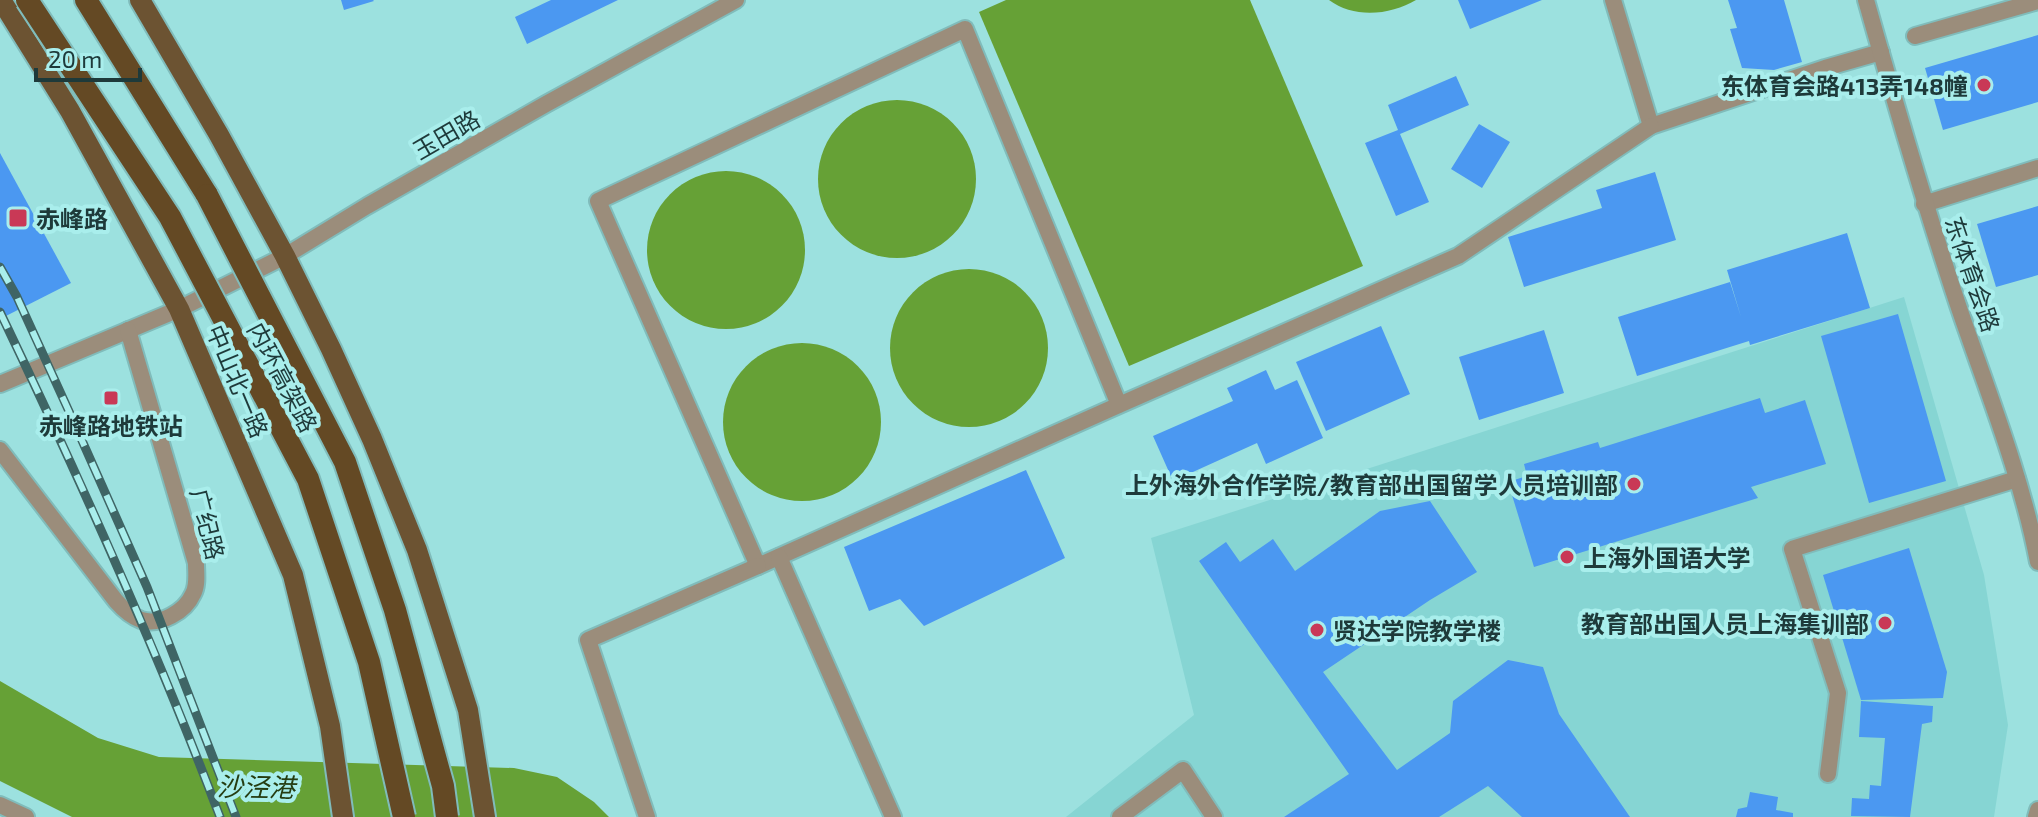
<svg xmlns="http://www.w3.org/2000/svg" width="2038" height="817" font-family="'Exo 2','Noto Sans SC',sans-serif">
	<rect width="100%" height="100%" fill="#9ce1df"/>
	<polygon fill="#86d5d3" points="1904,297 1984,575 2008,725 1994,817 1066,817 1194,715 1151,538"/>
	<g fill="#66a136">
		<polygon points="1006,0 1250,0 1363,266 1129,366 979,12"/>
		<path d="M1329 0H1416C1391 15 1354 19 1329 0Z"/>
		<circle cx="897" cy="179" r="79"/>
		<circle cx="726" cy="250" r="79"/>
		<circle cx="969" cy="348" r="79"/>
		<circle cx="802" cy="422" r="79"/>
		<polygon points="0,681 98,738 159,757 514,768 557,777 594,802 609,817 72,817 0,781"/>
	</g>
	<g fill="#4b98f1">
		<polygon points="341,0 373,0 374,1 344,10"/>
		<polygon points="551,0 618,0 527,44 515,17"/>
		<polygon points="1458,0 1542,0 1470,29"/>
		<polygon points="1728,0 1784,0 1802,62 1774,70 1742,68 1730,29 1737,28"/>
		<polygon points="2038,35 2038,102 1943,130 1925,68"/>
		<polygon points="1456,76 1469,105 1400,134 1429,202 1396,216 1365,143 1398,130 1388,105"/>
		<polygon points="1479,124 1510,142 1482,188 1451,169"/>
		<polygon points="0,153 71,283 0,319"/>
		<polygon points="1655,172 1676,240 1524,287 1508,237 1602,208 1596,190"/>
		<polygon points="2038,206 2038,275 1996,287 1977,224"/>
		<polygon points="1847,233 1870,308 1750,345 1749,341 1637,376 1618,317 1730,282 1741,317 1727,270"/>
		<polygon points="1898,314 1946,481 1869,503 1821,336"/>
		<polygon points="1381,326 1410,394 1326,431 1296,362"/>
		<polygon points="1544,330 1564,393 1479,420 1459,357"/>
		<polygon points="1266,370 1275,390 1297,380 1323,438 1266,464 1257,443 1173,481 1153,436 1233,401 1227,388"/>
		<polygon points="1760,398 1765,413 1805,400 1826,464 1751,487 1758,498 1534,567 1508,482 1527,476 1524,464 1598,442 1600,448"/>
		<polygon points="1026,470 1065,558 924,626 900,599 869,611 844,547"/>
		<polygon points="1430,501 1477,572 1430,600 1323,672 1397,770 1450,733 1453,701 1508,660 1543,667 1559,714 1630,817 1522,817 1488,786 1439,817 1284,817 1349,774 1199,561 1226,542 1240,562 1273,539 1295,571 1380,511"/>
		<polygon points="1909,548 1947,672 1943,698 1861,700 1823,575"/>
		<polygon points="1861,701 1933,706 1932,722 1922,724 1910,817 1851,816 1852,798 1869,799 1870,785 1881,786 1885,738 1859,737"/>
		<polygon points="1750,792 1778,797 1776,810 1793,813 1793,817 1736,817 1738,809 1747,807"/>
	</g>
	<g fill="none" stroke-linecap="round" stroke-linejoin="round">
		<g stroke="#80bcbb" stroke-width="20">
			<g id="service">
				<polyline points="1613,0 1651,126 1825,68 1881,52"/>
				<polyline points="1915,36 2038,1"/>
				<polyline points="1924,204 2038,168"/>
				<polyline points="1119,405 965,29 598,201 758,566 1119,405 1458,256 1651,126"/>
				<polyline points="779,557 893,817"/>
				<polyline points="1828,774 1838,693 1792,549 2017,479"/>
				<polyline points="647,817 588,640 758,566"/>
				<polyline points="1120,817 1183,770 1214,817"/>
			</g>
		</g>
		<g stroke="#80bcbb" stroke-width="20">
			<g id="minor">
				<polyline points="0,384 179,309"/>
				<path d="M0 450 116 601C123 609 130 616 141 620 160 626 185 612 193 594 198 585 196 573 196 563L128 330"/>
				<polyline points="0,805 26,817"/>
			</g>
		</g>
		<g stroke="#80bcbb" stroke-width="20">
			<g id="tertiary">
				<path d="M1866 0C1895 103 1925 206 1959 308 1987 390 2022 477 2038 562"/>
				<polyline points="179,309 285,256 367,206 546,104 736,0"/>
				<polyline points="2036,817 2038,810"/>
			</g>
		</g>
		<g stroke="#80bcbb" stroke-width="24">
			<g id="primary">
				<polyline points="1,0 70,111 179,309 293,575 330,726 343,817"/>
				<polyline points="140,0 219,135 285,256 331,349 372,439 417,550 468,710 485,817"/>
			</g>
		</g>
		<g stroke="#80bcbb" stroke-width="26">
			<polyline id="trunk" points="86,0 207,195"/>
		</g>
		<use href="#service" stroke="#9b8d7b" stroke-width="16"/>
		<use href="#minor" stroke="#9b8d7b" stroke-width="16"/>
		<use href="#tertiary" stroke="#9b8d7b" stroke-width="16"/>
		<use href="#primary" stroke="#6c5332" stroke-width="20"/>
		<use href="#trunk" stroke="#644924" stroke-width="22"/>
		<g stroke="#3f6565" stroke-width="9">
			<g id="rail">
				<polyline points="0,267 17,297 72,418 147,587 236,817"/>
				<path d="M0 312C79 477 155 645 220 817"/>
			</g>
		</g>
		<use href="#rail" stroke="#a9eeec" stroke-width="6" stroke-dasharray="18" stroke-linecap="butt"/>
		<g stroke="#80bcbb" stroke-width="26" stroke-linecap="butt">
			<g id="trunk-bridge">
				<polyline points="27,0 170,217 308,479 369,662 404,817"/>
				<polyline points="207,195 345,462 395,610 443,786 447,817"/>
			</g>
		</g>
		<use href="#trunk-bridge" stroke="#644924" stroke-width="22"/>
	</g>
	<g fill="#c93956" stroke="#a9eeec" stroke-width="3">
		<circle cx="1984" cy="85" r="8"/>
		<rect x="8" y="208" width="20" height="20" rx="4"/>
		<rect x="103" y="390" width="16" height="16" rx="4"/>
		<circle cx="1634" cy="484" r="8"/>
		<circle cx="1567" cy="557" r="8"/>
		<circle cx="1885" cy="623" r="8"/>
		<circle cx="1317" cy="630" r="8"/>
	</g>
	<g text-anchor="middle" dominant-baseline="central" stroke-width="8" stroke-linejoin="round" paint-order="stroke">
		<g font-size="24" font-weight="bold" fill="#1e3a3a" stroke="#a9eeec" text-anchor="end">
			<text x="1968" y="85">东体育会路413弄148幢</text>
			<text x="36" y="218" text-anchor="start">赤峰路</text>
			<text x="111" y="425" text-anchor="middle">赤峰路地铁站</text>
			<text x="1618" y="484">上外海外合作学院/教育部出国留学人员培训部</text>
			<text x="1583" y="557" text-anchor="start">上海外国语大学</text>
			<text x="1869" y="623">教育部出国人员上海集训部</text>
			<text x="1333" y="630" text-anchor="start">贤达学院教学楼</text>
		</g>
		<g font-size="24" fill="#1e3a3a" stroke="#a9eeec">
			<text transform="translate(446 134) rotate(-30)">玉田路</text>
			<text transform="translate(1973 274) rotate(71)">东体育会路</text>
			<text transform="translate(283 377) rotate(62)">内环高架路</text>
			<text transform="translate(238 381) rotate(67)">中山北一路</text>
			<text transform="translate(208 524) rotate(76)">广纪路</text>
		</g>
		<g font-size="26" font-style="italic" fill="#253d12" stroke="#a9eeec">
			<text transform="translate(256 786) rotate(1)">沙泾港</text>
		</g>
	</g>
	<path d="M36 68v12h104v-12" fill="none" stroke="#1e3a3a" stroke-width="4"/>
	<text x="48" y="68" font-size="24" fill="#1e3a3a" stroke="#a9eeec" stroke-width="6" paint-order="stroke">20 m</text>
</svg>
